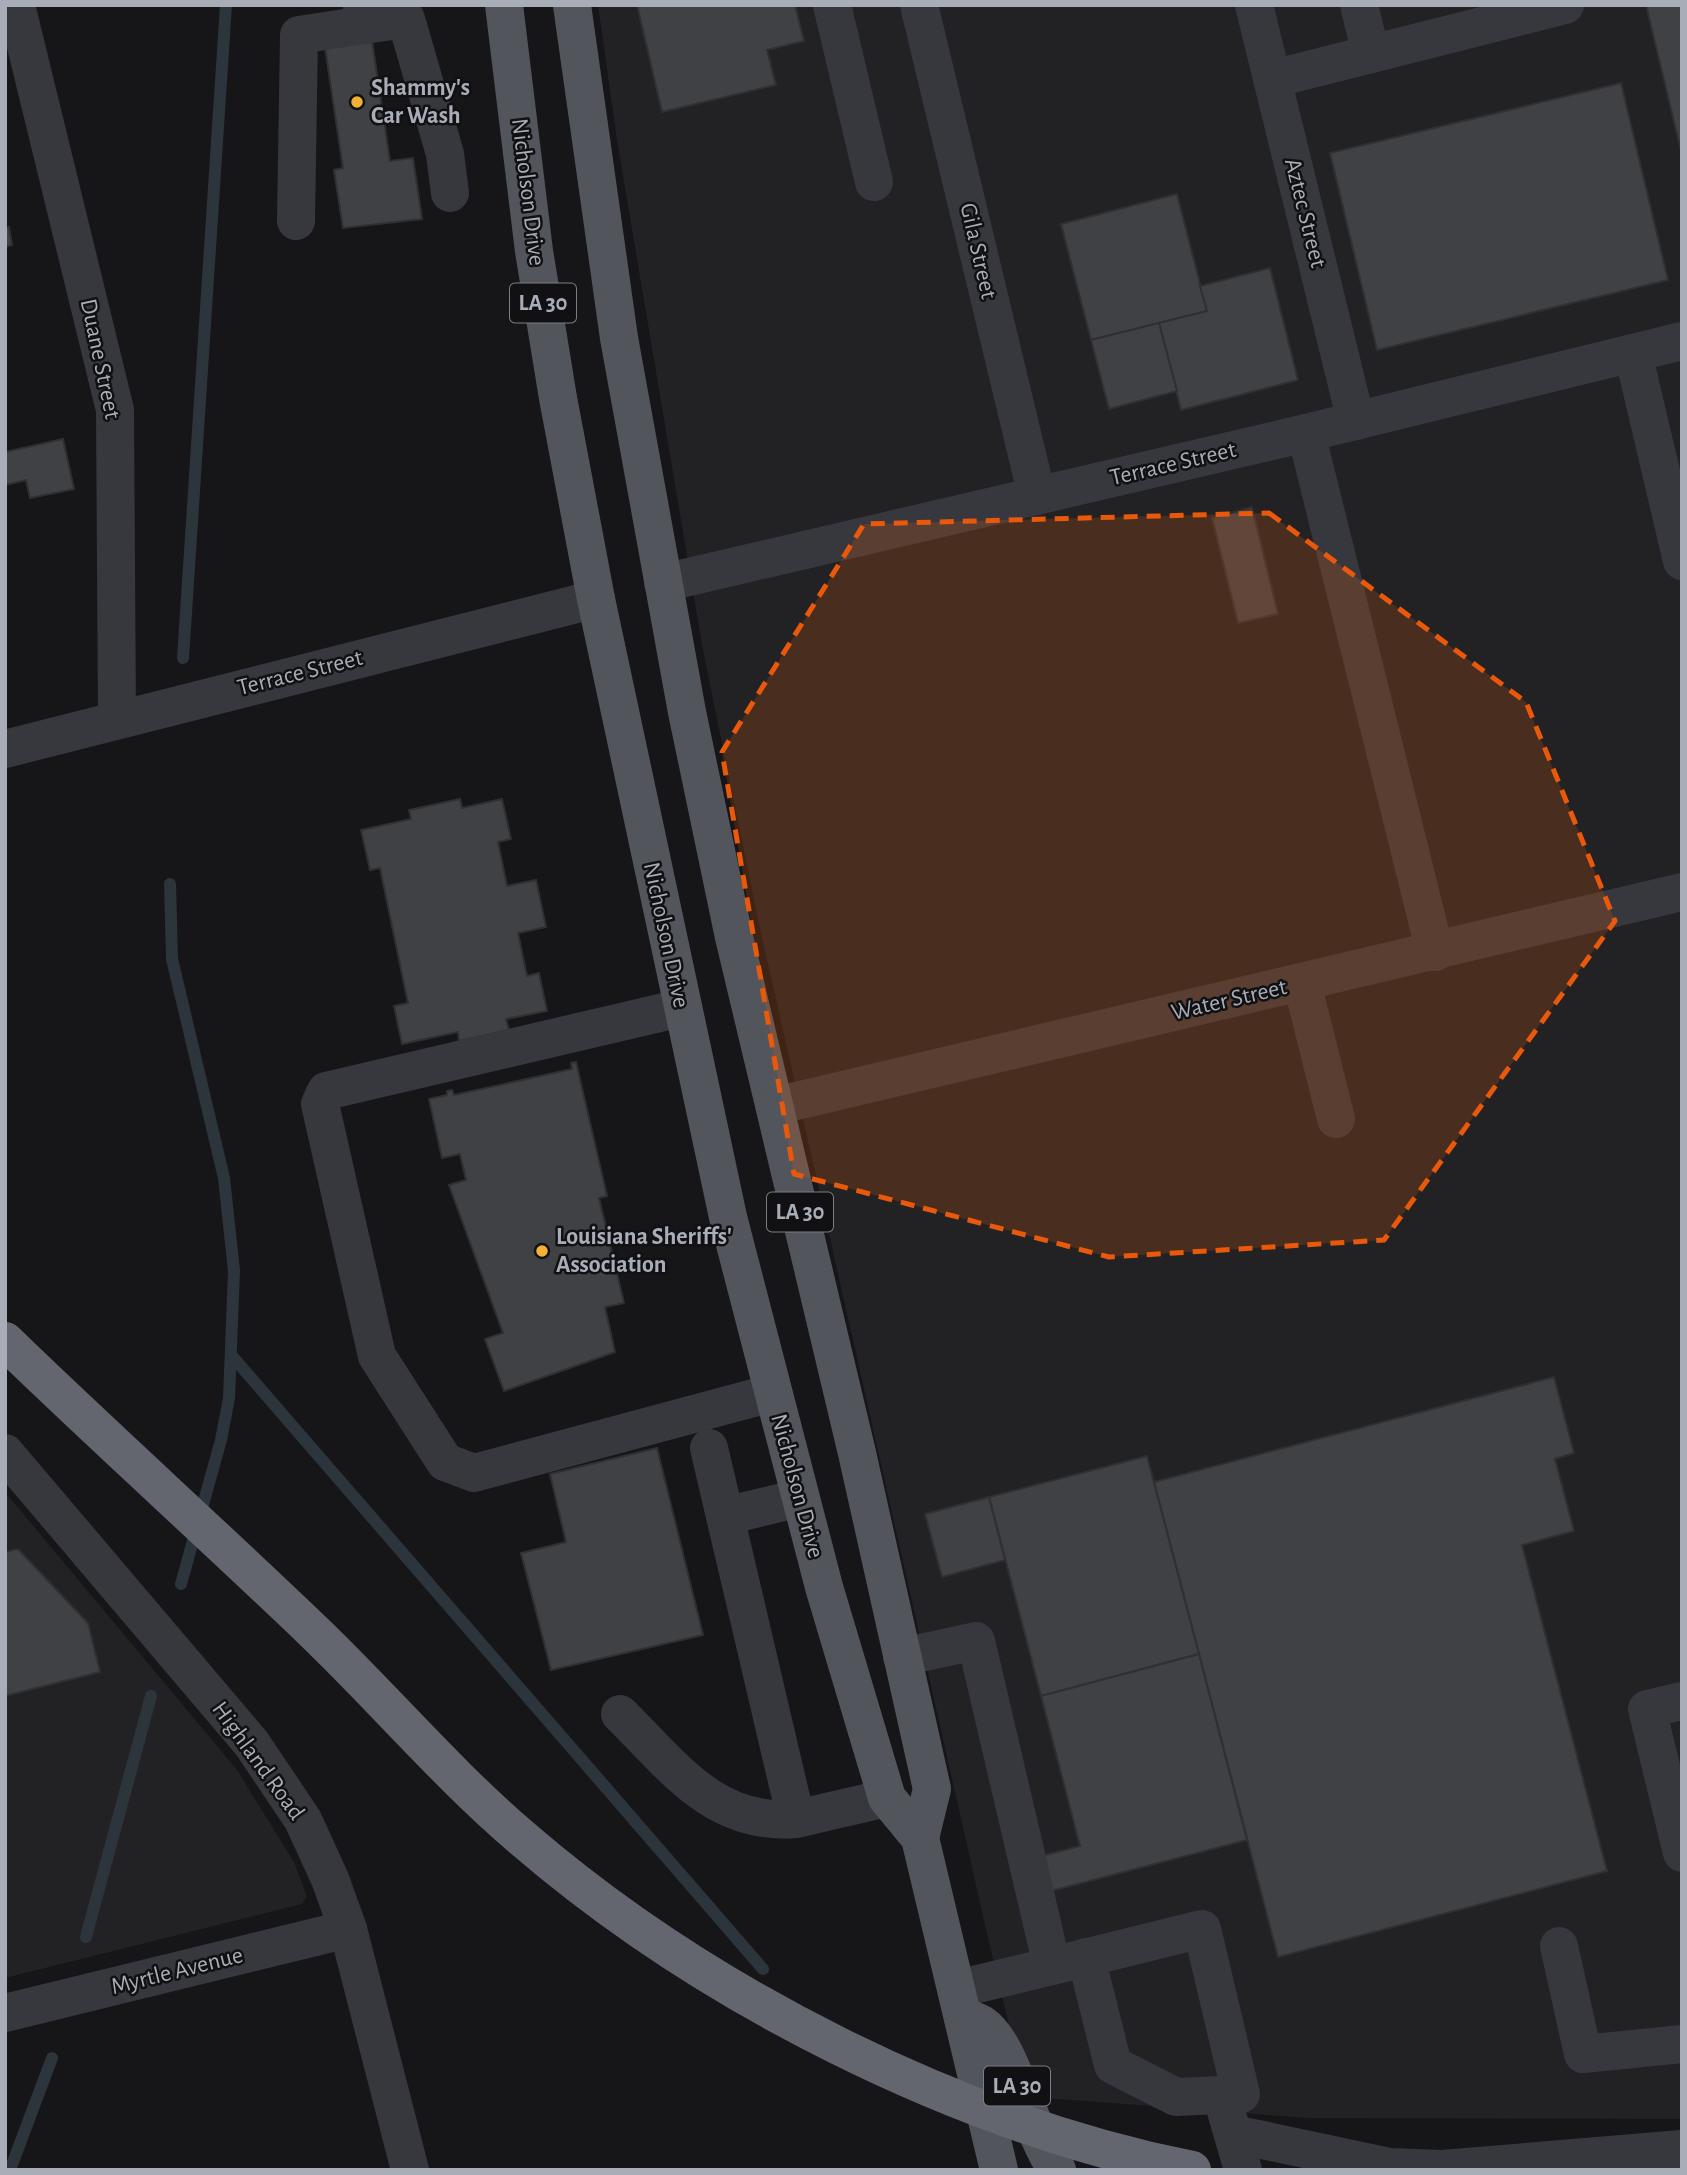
<svg xmlns="http://www.w3.org/2000/svg" width="1687" height="2175" font-family="'Alegreya Sans',sans-serif">
	<rect width="100%" height="100%" fill="#161618"/>
	<g fill="#222225">
		<polygon points="598,5 1682,5 1682,2119 1307,2118 1032,2097 1014,2046 985,1925 757,915 702,645 617,140"/>
		<polygon points="5,1492 237,1770 294,1862 307,1896 302,1904 5,1978"/>
	</g>
	<g fill="none" stroke-linecap="round" stroke-linejoin="round">
		<g stroke="#2c353c" stroke-width="12">
			<polyline points="183,658 226,5"/>
			<polyline points="170,884 172,959 224,1178 234,1271 229,1398 221,1440 181,1584"/>
			<polyline points="232,1356 763,1969"/>
			<polyline points="86,1937 151,1696"/>
			<polyline points="10,2170 52,2058"/>
		</g>
	</g>
	<g fill="#404145" stroke="#303034" stroke-width="2">
		<polygon points="637,5 795,5 804,41 767,50 776,85 662,112"/>
		<polygon points="1646,5 1682,5 1682,155"/>
		<polygon points="372,41 390,161 413,158 422,219 343,228 334,170 343,168 325,47"/>
		<polygon points="1621,83 1668,280 1377,350 1330,153"/>
		<polygon points="1177,194 1207,311 1091,340 1061,224"/>
		<polygon points="9,227 12,245 5,247 5,228"/>
		<polygon points="1270,268 1298,380 1181,410 1159,323 1207,311 1200,286"/>
		<polygon points="1159,323 1177,391 1109,409 1091,340"/>
		<polygon points="63,439 74,489 30,498 26,480 5,485 5,452"/>
		<polygon points="1252,507 1278,614 1238,623 1212,518"/>
		<polygon points="460,799 462,808 502,799 511,839 498,842 507,886 536,880 546,927 518,933 527,976 539,973 547,1011 506,1019 509,1030 459,1041 458,1032 402,1044 394,1006 408,1003 380,868 370,870 361,830 411,819 409,810"/>
		<polygon points="576,1062 607,1196 599,1198 624,1303 605,1307 615,1352 504,1391 485,1339 503,1333 449,1185 466,1180 460,1154 442,1158 429,1099 447,1095 447,1091 452,1090 454,1095 572,1069 571,1063"/>
		<polygon points="1554,1377 1574,1453 1555,1459 1574,1531 1522,1545 1607,1871 1278,1957 1154,1482"/>
		<polygon points="657,1448 703,1635 551,1670 521,1553 566,1542 550,1474"/>
		<polygon points="1147,1456 1199,1654 1041,1696 989,1497"/>
		<polygon points="989,1497 1005,1560 942,1577 925,1514"/>
		<polygon points="18,1549 88,1623 100,1672 5,1696 5,1552"/>
		<polygon points="1199,1654 1247,1840 1047,1892 1038,1857 1080,1846 1041,1696"/>
	</g>
	<g fill="none" stroke-linecap="round" stroke-linejoin="round">
		<g stroke="#37383d" stroke-width="38">
			<polyline points="16,5 115,410 117,720"/>
			<polyline points="832,5 874,182"/>
			<polyline points="919,5 1037,496"/>
			<polyline points="1254,5 1356,421"/>
			<polyline points="1359,5 1371,54"/>
			<polyline points="364,25 406,19 445,154 450,193"/>
			<polyline points="1272,79 1565,5"/>
			<polyline points="296,221 299,35 364,25 362,5"/>
			<polyline points="1633,353 1682,561"/>
			<polyline points="1306,433 1435,952"/>
			<polyline points="663,583 1306,433 1682,341"/>
			<polyline points="5,749 596,599"/>
			<polyline points="1302,983 1336,1119"/>
			<polyline points="681,1008 326,1091 320,1104 377,1356 445,1462 474,1473 772,1393"/>
			<polyline points="775,1106 1682,892"/>
			<polyline points="709,1448 796,1819 887,1798"/>
			<polyline points="5,1453 252,1744 303,1820 330,1879 348,1929 410,2170"/>
			<polyline points="725,1516 800,1498"/>
			<polyline points="902,1657 976,1641 1052,1966 957,1989"/>
			<polyline points="1682,1701 1647,1709 1682,1853"/>
			<path d="M620 1714C673 1766 714 1826 796 1819"/>
			<polyline points="1559,1946 1583,2054 1682,2044"/>
			<polyline points="1052,1966 1202,1929 1241,2094 1176,2097 1113,2065 1086,1957"/>
			<polyline points="5,2013 348,1929"/>
			<polyline points="1226,2111 1243,2170"/>
			<polyline points="1234,2134 1390,2167 1442,2169 1682,2149"/>
		</g>
		<g stroke="#53555c" stroke-width="38">
			<polyline points="504,5 534,251 558,398 596,599 728,1217 824,1587 887,1798 920,1838 999,2170"/>
			<polyline points="572,5 619,338 687,712 734,937 857,1453 932,1789 920,1838"/>
			<path d="M963 2016C969 2019 977 2021 983 2025 1012 2045 1031 2135 1057 2170"/>
		</g>
		<path stroke="#63666e" stroke-width="38" d="M5 1341C106 1439 211 1533 312 1630 383 1698 447 1774 522 1838 704 1995 957 2123 1192 2170"/>
	</g>
	<path fill="#e8590c" fill-opacity="0.2" stroke="#e8590c" stroke-width="5" stroke-dasharray="14 9" stroke-linejoin="round" d="M1269 513 1526 702 1615 921 1384 1240 1109 1257 794 1174 722 752 864 524Z"/>
	<g fill="#f2b134" stroke="#111113" stroke-width="2.5">
		<circle cx="357" cy="102" r="7"/>
		<circle cx="542" cy="1251" r="7"/>
	</g>
	<g text-anchor="middle" dominant-baseline="central" stroke-width="5" stroke-linejoin="round" paint-order="stroke">
		<g fill="#111113" stroke="#7b7e86" stroke-width="2">
			<rect x="510" y="283.5" width="66" height="39" rx="5"/>
			<rect x="767" y="1192.5" width="66" height="39" rx="5"/>
			<rect x="984" y="2066.5" width="66" height="39" rx="5"/>
		</g>
		<g font-size="23" font-weight="bold" fill="#a8adb8">
			<text x="543" y="303">LA 30</text>
			<text x="800" y="1212">LA 30</text>
			<text x="1017" y="2086">LA 30</text>
		</g>
		<g font-size="24" font-weight="bold" fill="#a8adb8" stroke="#111113" text-anchor="start">
			<text x="371" y="88">Shammy's<tspan x="371" dy="28">Car Wash</tspan></text>
			<text x="556" y="1237">Louisiana Sheriffs'<tspan x="556" dy="28">Association</tspan></text>
		</g>
		<g font-size="24" fill="#a8adb8" stroke="#111113">
			<text transform="translate(528 192) rotate(83)">Nicholson Drive</text>
			<text transform="translate(1305 213) rotate(76)">Aztec Street</text>
			<text transform="translate(978 251) rotate(77)">Gila Street</text>
			<text transform="translate(100 359) rotate(78)">Duane Street</text>
			<text transform="translate(1173 464) rotate(-13)">Terrace Street</text>
			<text transform="translate(300 673) rotate(-14)">Terrace Street</text>
			<text transform="translate(666 935) rotate(78)">Nicholson Drive</text>
			<text transform="translate(1229 1000) rotate(-13)">Water Street</text>
			<text transform="translate(797 1486) rotate(75)">Nicholson Drive</text>
			<text transform="translate(258 1761) rotate(54)">Highland Road</text>
			<text transform="translate(177 1971) rotate(-14)">Myrtle Avenue</text>
		</g>
	</g>
	<rect width="1687" height="2175" fill="none" stroke="#a8adb8" stroke-width="14"/>
</svg>
